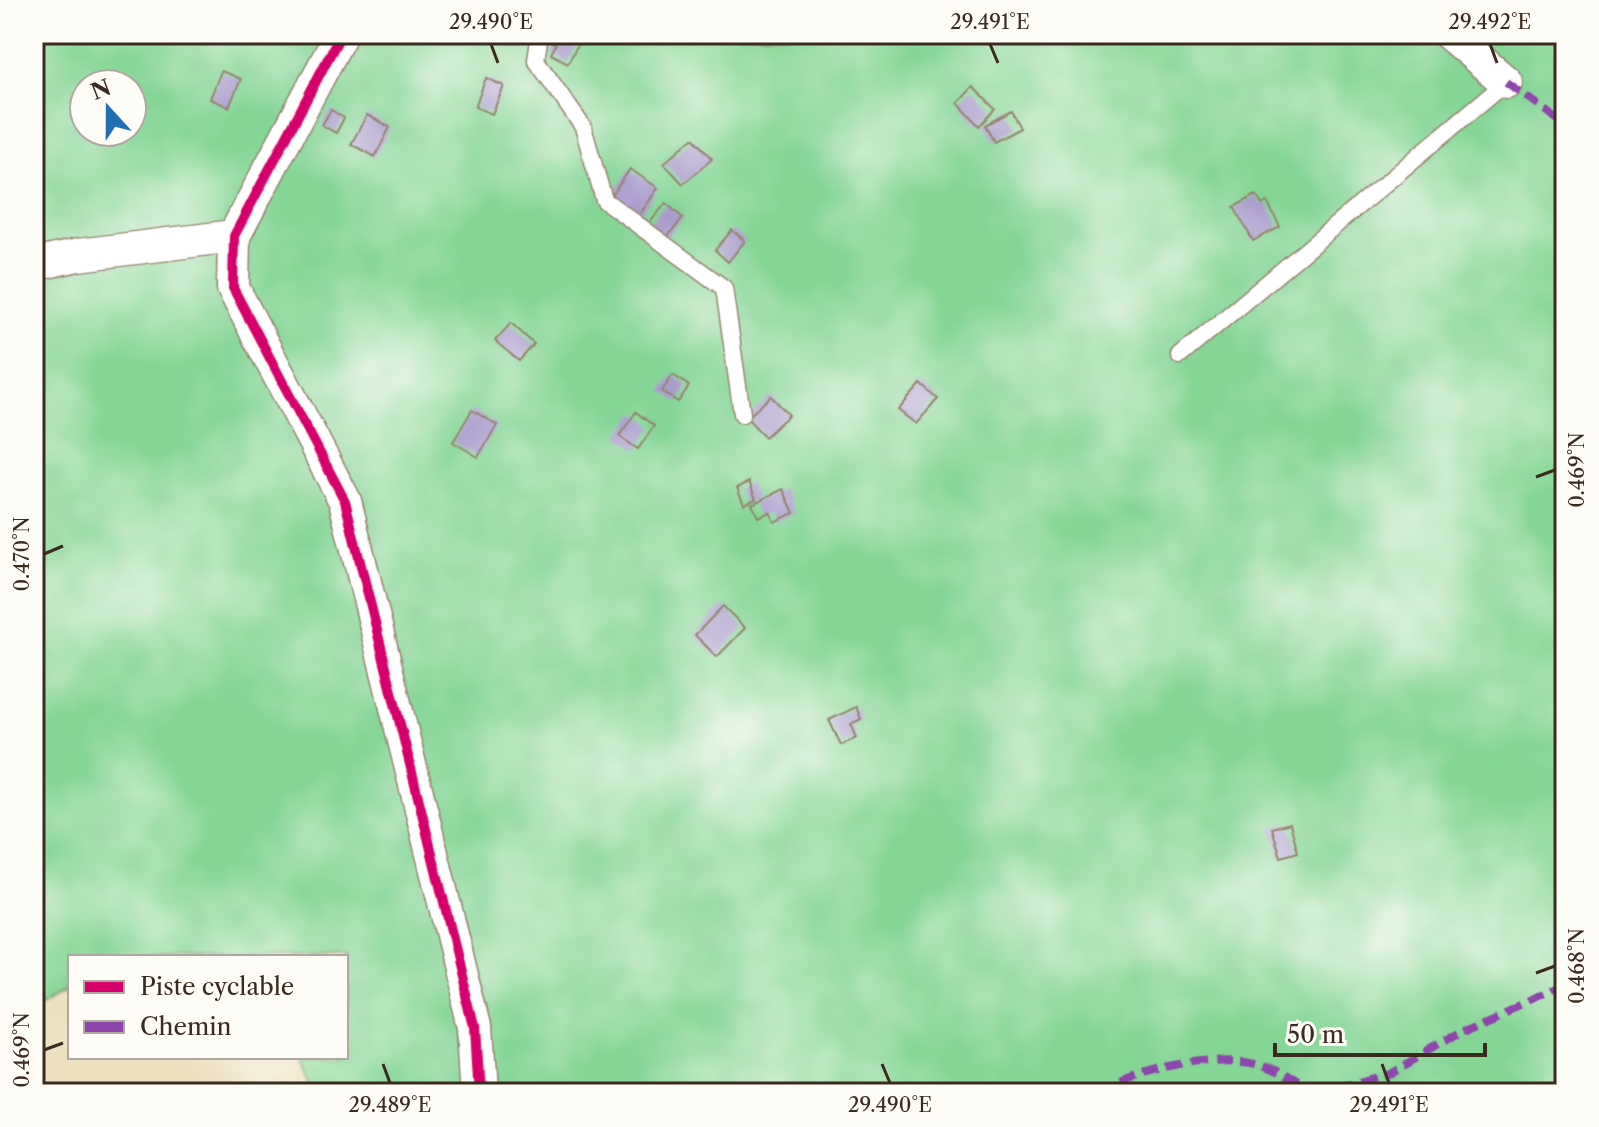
<svg xmlns="http://www.w3.org/2000/svg" width="1599" height="1127" font-family="'Libre Caslon Text',serif">
	<rect width="100%" height="100%" fill="#fdfcf7"/>
	<filter id="ink" filterUnits="userSpaceOnUse"><feTurbulence type="fractalNoise" baseFrequency=".0125" numOctaves="2"/><feDisplacementMap in="SourceGraphic" scale="16" xChannelSelector="R" yChannelSelector="G"/><feConvolveMatrix kernelMatrix="1 2 1 2 8 2 1 2 1" color-interpolation-filters="sRGB"/></filter>
	<filter id="wash" filterUnits="userSpaceOnUse"><feTurbulence type="fractalNoise" baseFrequency=".006" numOctaves="4" result="noise"/><feDisplacementMap in="SourceGraphic" scale="32" xChannelSelector="R" yChannelSelector="G"/><feGaussianBlur stdDeviation="1.8" result="paint"/><feColorMatrix in="noise" values="0 0 0 0 0 0 0 0 0 0 0 0 0 0 0 0 0 1.4 0 .05"/><feComposite in="paint" operator="in"/></filter>
	<g filter="url(#wash)">
		<rect width="100%" height="100%" fill="#ece0be"/>
		<path fill="#85d595" stroke="#60805a" stroke-width="2" fill-rule="evenodd" d="M34 34H1565V1093H320L302 1057H346V957H70V986L34 1007ZM84 84H132V132H84Z"/>
		<g id="blocks">
			<g fill="#ab9ccf">
				<polygon points="535,34 583,34 568,63 551,54 556,44"/>
				<polygon points="221,71 241,79 229,107 210,99"/>
				<polygon points="486,78 504,86 492,114 475,107"/>
				<polygon points="973,87 995,109 979,126 958,103"/>
				<polygon points="331,110 344,118 336,133 322,125"/>
				<polygon points="1011,111 1020,128 994,142 985,125"/>
				<polygon points="367,115 390,127 375,157 351,144"/>
				<polygon points="693,138 712,159 683,184 664,163"/>
				<polygon points="630,169 658,188 634,223 606,204"/>
				<polygon points="1256,195 1262,205 1267,202 1280,227 1253,241 1234,207"/>
				<polygon points="666,203 683,218 664,241 646,227"/>
				<polygon points="732,230 745,241 728,262 715,250"/>
				<polygon points="511,323 534,344 519,361 495,341"/>
				<polygon points="673,375 689,386 678,402 662,391"/>
				<polygon points="921,384 938,399 916,424 898,410"/>
				<polygon points="771,396 789,415 765,437 747,418"/>
				<polygon points="472,410 497,425 478,457 453,442"/>
				<polygon points="636,412 654,426 638,449 619,436"/>
				<polygon points="749,482 756,499 744,504 737,488"/>
				<polygon points="783,489 794,513 774,522 770,512 758,517 752,504"/>
				<polygon points="723,606 745,628 717,657 695,635"/>
				<polygon points="856,707 861,719 851,724 857,738 841,745 829,720"/>
				<polygon points="1290,823 1298,852 1281,857 1272,828"/>
			</g>
		</g>
	</g>
	<g filter="url(#ink)">
		<use href="#blocks" fill-opacity="0" stroke="#94856e" stroke-width="2"/>
		<g fill="none" stroke-linecap="round" stroke-linejoin="round">
			<g stroke="#94856e" stroke-width="19">
				<g id="service">
					<polyline points="540,34 536,60 583,127 604,200 724,288 742,414"/>
					<polyline points="1180,356 1506,82"/>
				</g>
			</g>
			<g stroke="#94856e" stroke-width="35">
				<g id="minor">
					<polyline points="341,34 234,236 233,288 345,501 475,1028 479,1093"/>
					<polyline points="1449,34 1506,82"/>
					<polyline points="34,265 78,255 234,236"/>
				</g>
			</g>
			<use href="#service" stroke="#fff" stroke-width="16"/>
			<use href="#minor" stroke="#fff" stroke-width="32"/>
			<g stroke="#8e44ad" stroke-width="8" stroke-dasharray="16 8" stroke-linecap="butt">
				<polyline points="1506,82 1565,125"/>
				<path d="M1099 1093C1135 1072 1226 1050 1266 1068 1281 1074 1295 1085 1309 1093"/>
				<polyline points="1312,1093 1388,1073 1464,1029 1565,985"/>
			</g>
			<g stroke="#fdfcf7" stroke-width="15">
				<polyline id="cycleway" points="341,34 234,236 233,288 345,501 475,1028 479,1093"/>
			</g>
			<use href="#cycleway" stroke="#d6006c" stroke-width="10"/>
		</g>
	</g>
	<path fill="none" stroke="#3b2a1e" stroke-width="3" d="M491 44 498 63M990 44 998 63M1490 44 1497 63M1536 477 1555 470M44 554 63 546M1536 973 1555 966M44 1050 63 1043M383 1064 390 1083M882 1064 890 1083M1382 1064 1389 1083"/>
	<rect width="1599" height="1127" fill="none" stroke="#fdfcf7" stroke-width="88"/>
	<rect x="68" y="955" width="280" height="104" fill="#fdfcf7" stroke="#afa8a0" stroke-width="2"/>
	<rect x="84" y="981" width="40" height="12" fill="#d6006c" stroke="#afa8a0" stroke-width="2"/>
	<text x="140" y="995" font-size="24" fill="#3b2a1e">Piste cyclable</text>
	<rect x="84" y="1021" width="40" height="12" fill="#8e44ad" stroke="#afa8a0" stroke-width="2"/>
	<text x="140" y="1035" font-size="24" fill="#3b2a1e">Chemin</text>
	<g transform="translate(108 108) rotate(339)"><circle r="38" fill="#fdfcf7" stroke="#afa8a0" stroke-width="2"/>
	<path d="M0-6L14 30L0 20L-14 30Z" fill="#1f6fb2"/>
	<text y="-12" font-size="22" font-weight="bold" text-anchor="middle" fill="#3b2a1e">N</text>
	</g>
	<path d="M1275 1043v12h210v-12" fill="none" stroke="#3b2a1e" stroke-width="4"/>
	<text x="1287" y="1043" font-size="24" fill="#3b2a1e" stroke="#fdfcf7" stroke-width="6" paint-order="stroke">50 m</text>
	<rect x="44" y="44" width="1511" height="1039" fill="none" stroke="#3b2a1e" stroke-width="3"/>
	<g font-size="20" text-anchor="middle" fill="#3b2a1e">
		<text x="491" y="29">29.490°E</text>
		<text x="990" y="29">29.491°E</text>
		<text x="1490" y="29">29.492°E</text>
		<text transform="translate(1577 470) rotate(-90)" y="7">0.469°N</text>
		<text transform="translate(22 554) rotate(-90)" y="7">0.470°N</text>
		<text transform="translate(1577 966) rotate(-90)" y="7">0.468°N</text>
		<text transform="translate(22 1050) rotate(-90)" y="7">0.469°N</text>
		<text x="390" y="1112">29.489°E</text>
		<text x="890" y="1112">29.490°E</text>
		<text x="1389" y="1112">29.491°E</text>
	</g>
</svg>
